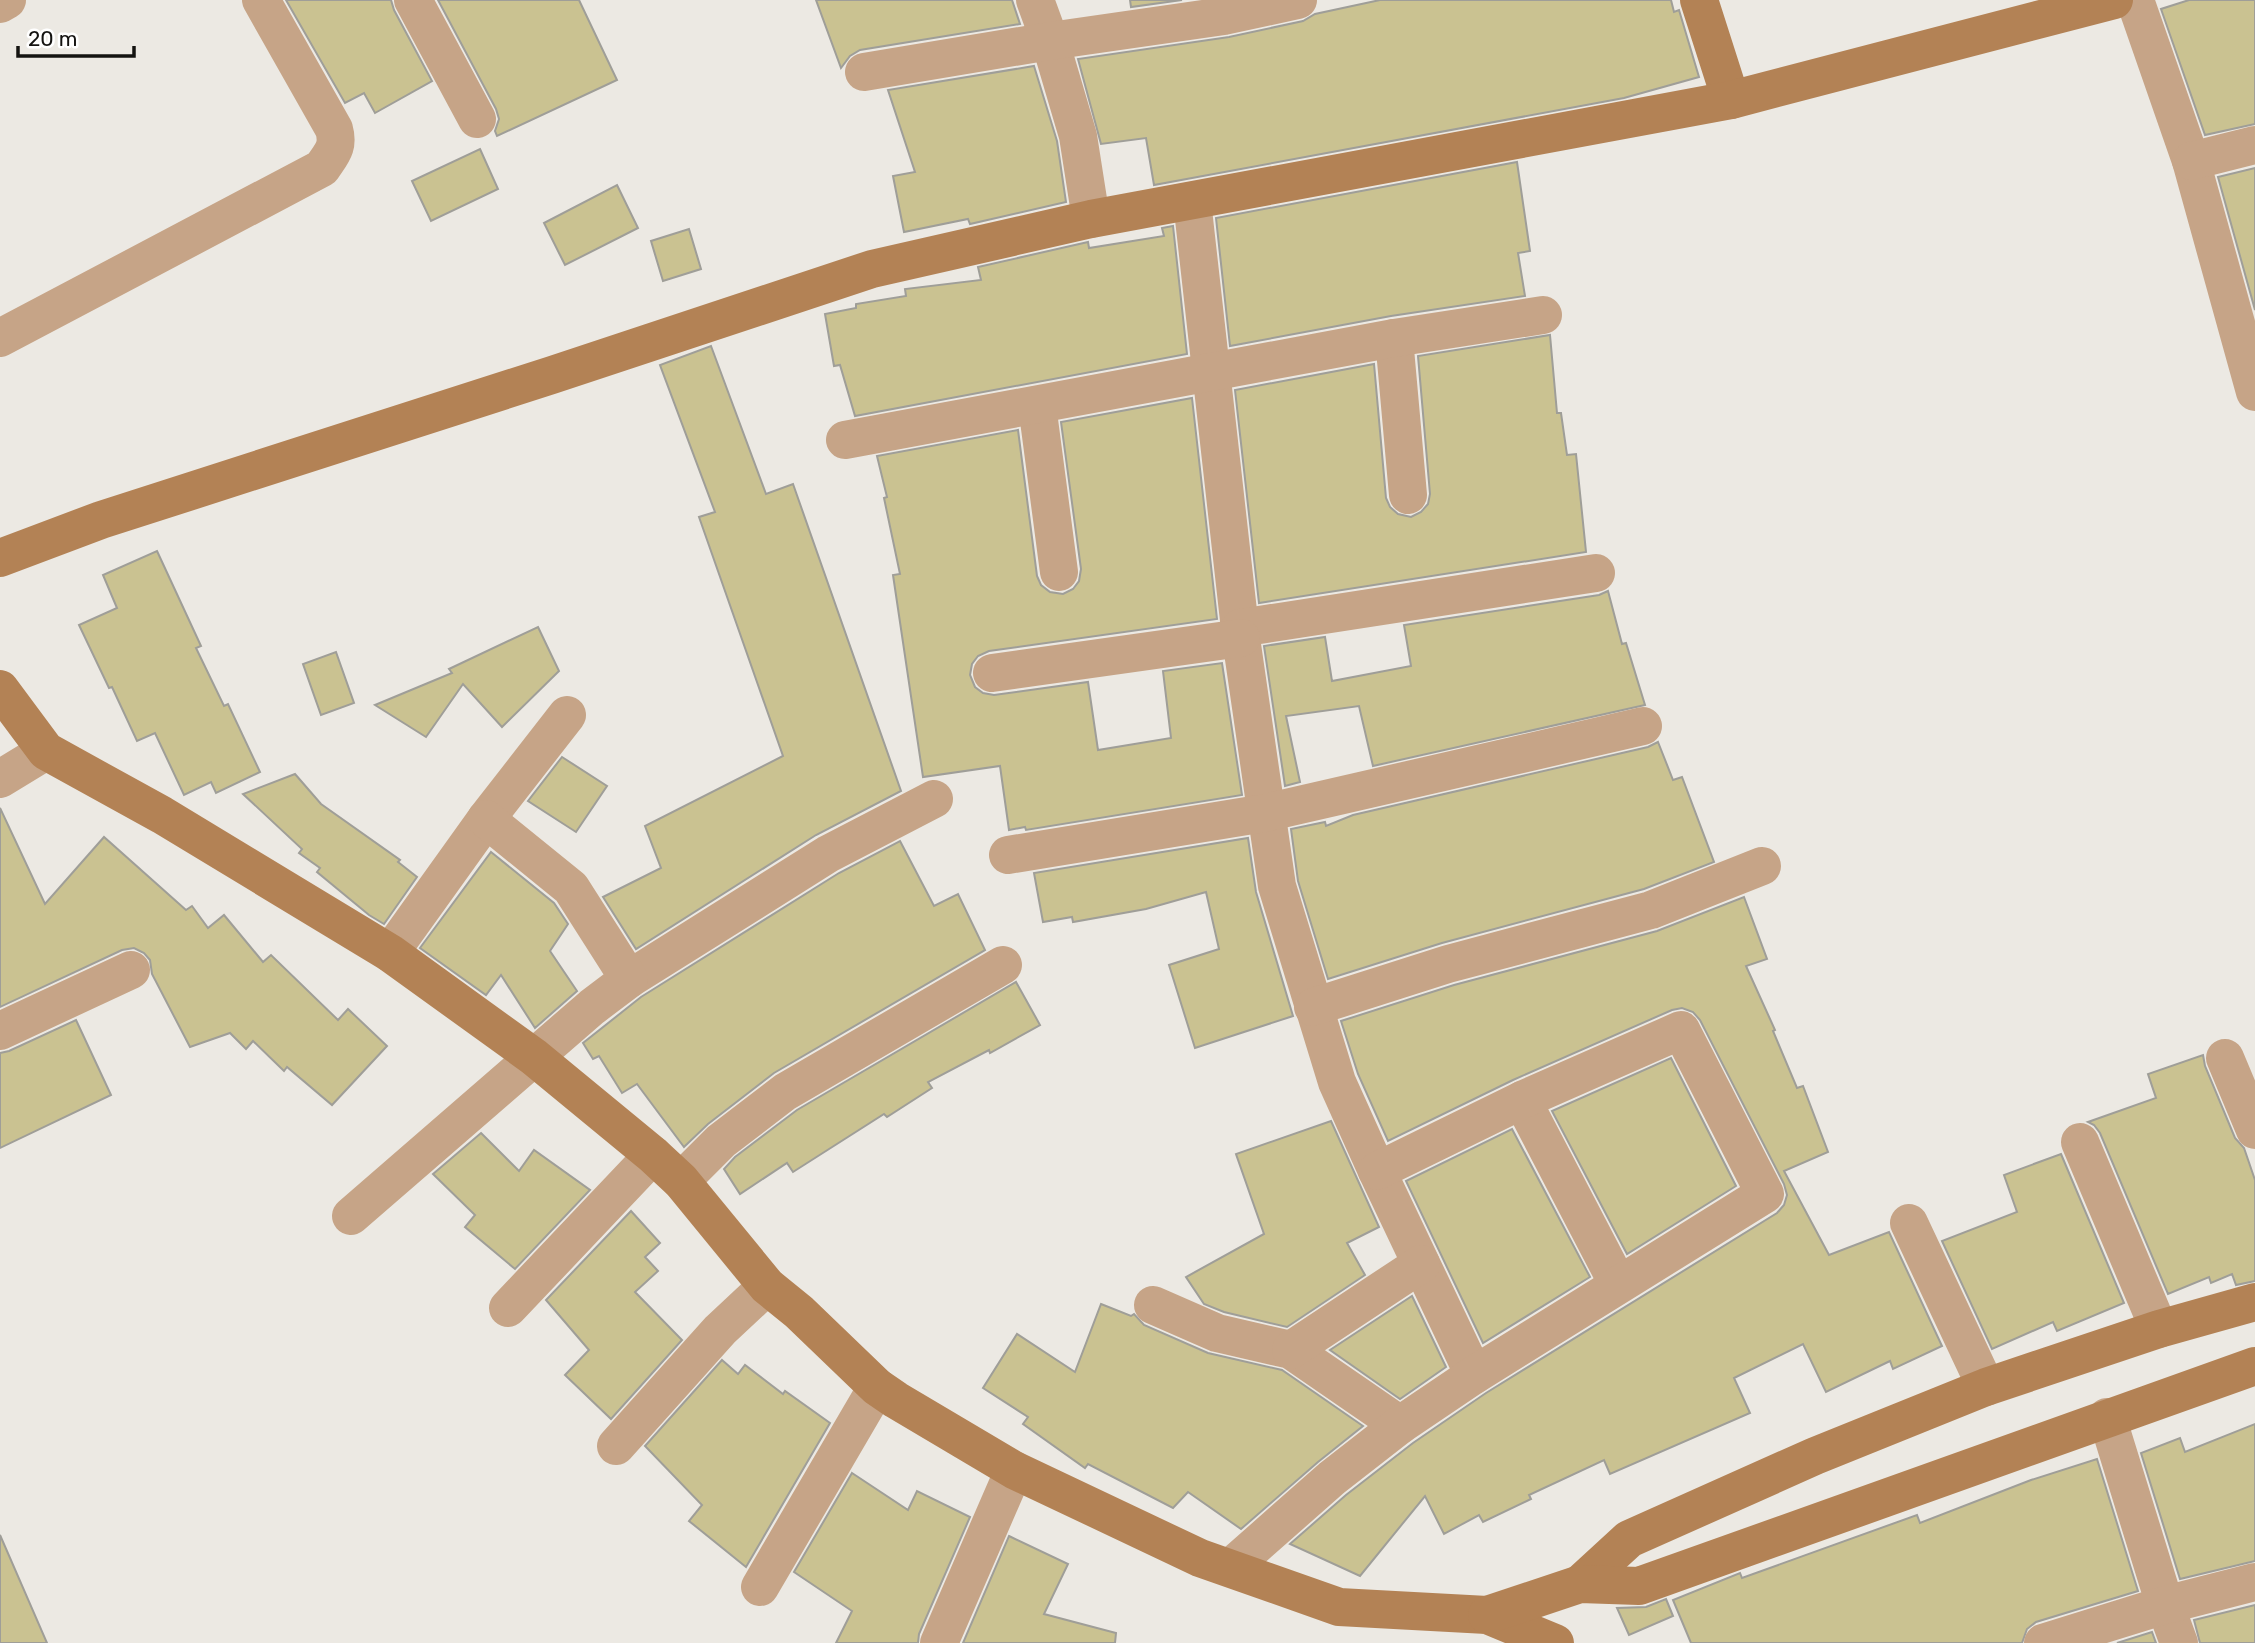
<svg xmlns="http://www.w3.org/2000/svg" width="2255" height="1643" font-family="Rubik,sans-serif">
	<rect width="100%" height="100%" fill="#ece9e3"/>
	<g fill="#cac291" stroke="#9f9e98" stroke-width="2">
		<polygon points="286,0 391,0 394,10 432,81 375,113 364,93 345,103"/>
		<polygon points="438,0 579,0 617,80 497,136 495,131 499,119 496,109"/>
		<polygon points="816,0 1012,0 1020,24 860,50 850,56 841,68"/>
		<polygon points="1130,0 1182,0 1131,7"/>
		<polygon points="1380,0 1671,0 1674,12 1679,10 1699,77 1624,98 1154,185 1146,138 1101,144 1078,59 1229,37 1303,21 1315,14"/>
		<polygon points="2189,0 2255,0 2255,124 2205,135 2161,9"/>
		<polygon points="1034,66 1057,141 1066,202 970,224 968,219 904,232 893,176 915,172 888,90"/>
		<polygon points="480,149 498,189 431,221 412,181"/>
		<polygon points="1517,162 1530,251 1518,253 1525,296 1391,316 1230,346 1216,218"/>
		<polygon points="2255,168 2255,310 2218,177"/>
		<polygon points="617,185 638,228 565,265 544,223"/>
		<polygon points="1173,226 1187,354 855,416 840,365 834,366 825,314 856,308 856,304 906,296 905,289 981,280 978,267 1088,242 1089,248 1164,236 1162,228"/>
		<polygon points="689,229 701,269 663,281 651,241"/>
		<polygon points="1550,335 1557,413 1561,413 1567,455 1576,454 1586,552 1259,603 1235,390 1374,364 1386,498 1390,507 1398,514 1411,517 1421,512 1428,504 1430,494 1418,356"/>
		<polygon points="711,346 766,494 793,484 901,791 816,835 636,949 603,897 661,868 645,826 783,756 699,517 715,512 660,365"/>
		<polygon points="1192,398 1217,619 989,651 978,656 972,664 970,675 975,687 983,693 994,695 1088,682 1098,750 1171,738 1163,671 1222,663 1242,795 1026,830 1025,827 1009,830 1000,766 923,777 893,575 900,574 884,498 887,497 877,456 1018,430 1037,576 1041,585 1050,592 1063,594 1073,589 1079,581 1081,569 1061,422"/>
		<polygon points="157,551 201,646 196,648 224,706 228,704 260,772 216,793 211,782 184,795 155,733 137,741 112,687 109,688 79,625 117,608 103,575"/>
		<polygon points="1608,591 1622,644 1626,643 1645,705 1373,766 1359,706 1286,716 1300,782 1285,786 1264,646 1325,637 1332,681 1411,666 1404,625 1599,595"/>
		<polygon points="538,627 559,671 502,727 463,684 426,737 375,705 452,673 449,669"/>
		<polygon points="336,652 354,703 321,715 303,664"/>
		<polygon points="1658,742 1673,780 1682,777 1714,862 1644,889 1442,943 1328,979 1298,881 1291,829 1325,822 1326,826 1353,815 1648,747"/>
		<polygon points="562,757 607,786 576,832 528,801"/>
		<polygon points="295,774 321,804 400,860 398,862 417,877 384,924 369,915 317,872 320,868 299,853 302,849 243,794"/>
		<polygon points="0,808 45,904 104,837 186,910 192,906 208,928 224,915 263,962 271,955 338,1020 348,1009 387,1046 332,1105 287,1067 284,1071 253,1041 246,1049 230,1033 190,1047 152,974 150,960 144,953 134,948 122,950 0,1007"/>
		<polygon points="1248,838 1256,892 1293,1016 1195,1048 1169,965 1219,949 1206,892 1146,909 1073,922 1072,917 1043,922 1034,873"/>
		<polygon points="900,841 934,906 958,894 985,950 774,1073 708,1124 684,1147 637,1084 622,1093 599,1056 593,1059 583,1043 641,997 839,873"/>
		<polygon points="491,852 554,903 568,924 550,951 577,991 535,1028 501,975 486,995 420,948"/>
		<polygon points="1744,897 1767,959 1746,966 1775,1030 1773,1031 1797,1088 1803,1086 1828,1152 1784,1171 1829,1255 1889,1232 1942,1346 1893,1369 1890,1361 1826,1392 1803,1344 1734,1378 1750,1413 1610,1474 1604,1460 1529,1495 1531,1499 1483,1522 1479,1515 1444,1534 1425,1496 1360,1576 1290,1544 1346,1495 1413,1443 1486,1393 1777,1213 1784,1205 1787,1195 1784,1184 1700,1020 1693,1012 1682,1008 1672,1010 1513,1080 1388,1141 1358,1074 1341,1021 1454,985 1657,931"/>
		<polygon points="1016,982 1040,1025 990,1053 989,1050 928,1082 932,1088 887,1117 884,1114 793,1172 787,1163 740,1194 724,1169 735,1157 797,1110"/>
		<polygon points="76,1020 111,1095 0,1148 0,1053 9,1051"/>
		<polygon points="2203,1055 2205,1066 2235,1138 2244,1148 2255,1180 2255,1281 2236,1285 2232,1274 2211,1283 2209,1277 2168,1294 2100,1133 2094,1125 2088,1122 2156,1098 2148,1074"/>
		<polygon points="1671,1058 1736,1186 1627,1254 1552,1111"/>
		<polygon points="1331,1121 1379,1227 1347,1243 1365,1275 1287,1327 1224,1312 1204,1304 1186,1277 1264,1234 1236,1154"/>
		<polygon points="1512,1129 1590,1277 1483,1343 1406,1181"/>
		<polygon points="481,1133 519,1171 534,1150 590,1190 515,1269 465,1227 475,1215 433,1174"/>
		<polygon points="2061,1154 2124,1303 2057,1331 2053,1322 1992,1349 1942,1241 2017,1212 2004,1175"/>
		<polygon points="631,1211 660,1243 645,1257 658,1271 635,1292 682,1340 611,1419 565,1375 589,1350 546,1300"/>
		<polygon points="1412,1296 1446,1367 1400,1399 1330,1350"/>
		<polygon points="1101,1304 1131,1316 1134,1314 1144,1325 1208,1353 1282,1370 1363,1426 1318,1462 1241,1529 1188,1492 1173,1508 1088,1464 1085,1468 1023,1424 1028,1417 983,1388 1017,1334 1075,1372"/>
		<polygon points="722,1360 738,1374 745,1365 783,1394 785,1391 830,1423 746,1567 689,1521 702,1505 645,1446"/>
		<polygon points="2255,1424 2255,1561 2180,1579 2141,1453 2180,1438 2185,1452"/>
		<polygon points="2097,1459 2138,1591 2036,1622 2027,1629 2022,1643 1691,1643 1673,1600 1740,1573 1742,1578 1917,1515 1920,1523 2031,1480"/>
		<polygon points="852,1473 908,1510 917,1491 970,1517 919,1634 918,1643 836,1643 852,1611 794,1572"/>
		<polygon points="0,1535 47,1643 0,1643"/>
		<polygon points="1009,1536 1068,1564 1044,1614 1116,1633 1115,1643 963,1643"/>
		<polygon points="1666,1599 1673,1616 1629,1635 1617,1608 1646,1607"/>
		<polygon points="2255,1605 2255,1643 2200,1643 2194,1620"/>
		<polygon points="2152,1632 2156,1643 2117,1643"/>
	</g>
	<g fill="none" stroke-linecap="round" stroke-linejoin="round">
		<g stroke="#c6a487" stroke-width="38">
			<polyline points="413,0 477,119"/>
			<polyline points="1035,0 1050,41 1078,136 1091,219"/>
			<polyline points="2135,0 2191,161 2255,392"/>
			<polyline points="0,4 7,0"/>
			<polyline points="864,72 1050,41 1224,16 1298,0"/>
			<polyline points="2191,161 2255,145"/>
			<polyline points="1192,201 1241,638 1277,886 1337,1082 1377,1171 1474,1375"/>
			<path d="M0 338 322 168C332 153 339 147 334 129L261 0"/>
			<polyline points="1394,338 1408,495"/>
			<polyline points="1037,405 1059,572"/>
			<polyline points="845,440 1394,338 1543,315"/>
			<polyline points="1240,628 1596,573"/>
			<polyline points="992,673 1241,638"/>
			<polyline points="0,779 46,751"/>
			<polyline points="1008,855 1265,813 1643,726"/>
			<polyline points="390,953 486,819 567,715"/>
			<polyline points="629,979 828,854 934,799"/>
			<polyline points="1313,1007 1448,964 1651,910 1762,866"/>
			<polyline points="0,1031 131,970"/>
			<polyline points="2225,1058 2255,1130"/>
			<polyline points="1522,1100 1618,1284"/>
			<polyline points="2080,1142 2159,1329"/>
			<polyline points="681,1181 721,1141 785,1092 1003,965"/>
			<polyline points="351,1216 592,1007 629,979 571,888 486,819"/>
			<polyline points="1909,1223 1986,1387"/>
			<polyline points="1153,1305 1217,1333 1291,1350 1400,1425"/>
			<polyline points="508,1308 653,1155"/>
			<polyline points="1291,1350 1421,1264"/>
			<polyline points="2107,1417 2165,1605 2179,1643"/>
			<polyline points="616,1446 720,1330 767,1286"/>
			<polyline points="1230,1568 1332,1478 1400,1425 1474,1375 1765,1194 1681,1030 1522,1100 1377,1171"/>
			<polyline points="760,1587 877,1387"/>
			<polyline points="939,1643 1014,1470"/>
			<polyline points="2043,1643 2165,1605 2255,1582"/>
		</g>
		<g stroke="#b38255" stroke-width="38">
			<polyline points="1699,0 1731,100"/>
			<polyline points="0,558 101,520 552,375 872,269 1091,219 1731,100 2114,0"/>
			<polyline points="0,689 46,751 162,815 390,953 534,1057 653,1155 681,1181 767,1286 799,1312 877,1387 896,1400 1014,1470 1200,1558 1339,1607 1487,1615 1555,1643"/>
			<polyline points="1580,1584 1629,1539 1815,1456 1986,1387 2159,1329 2255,1302"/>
			<polyline points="1487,1615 1580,1584 1639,1586 2255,1366"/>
		</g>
	</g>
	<path d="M18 46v10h116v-10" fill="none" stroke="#141311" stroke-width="3.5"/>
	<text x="28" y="46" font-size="21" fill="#141311" stroke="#ffffff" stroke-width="5" paint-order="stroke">20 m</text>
</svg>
